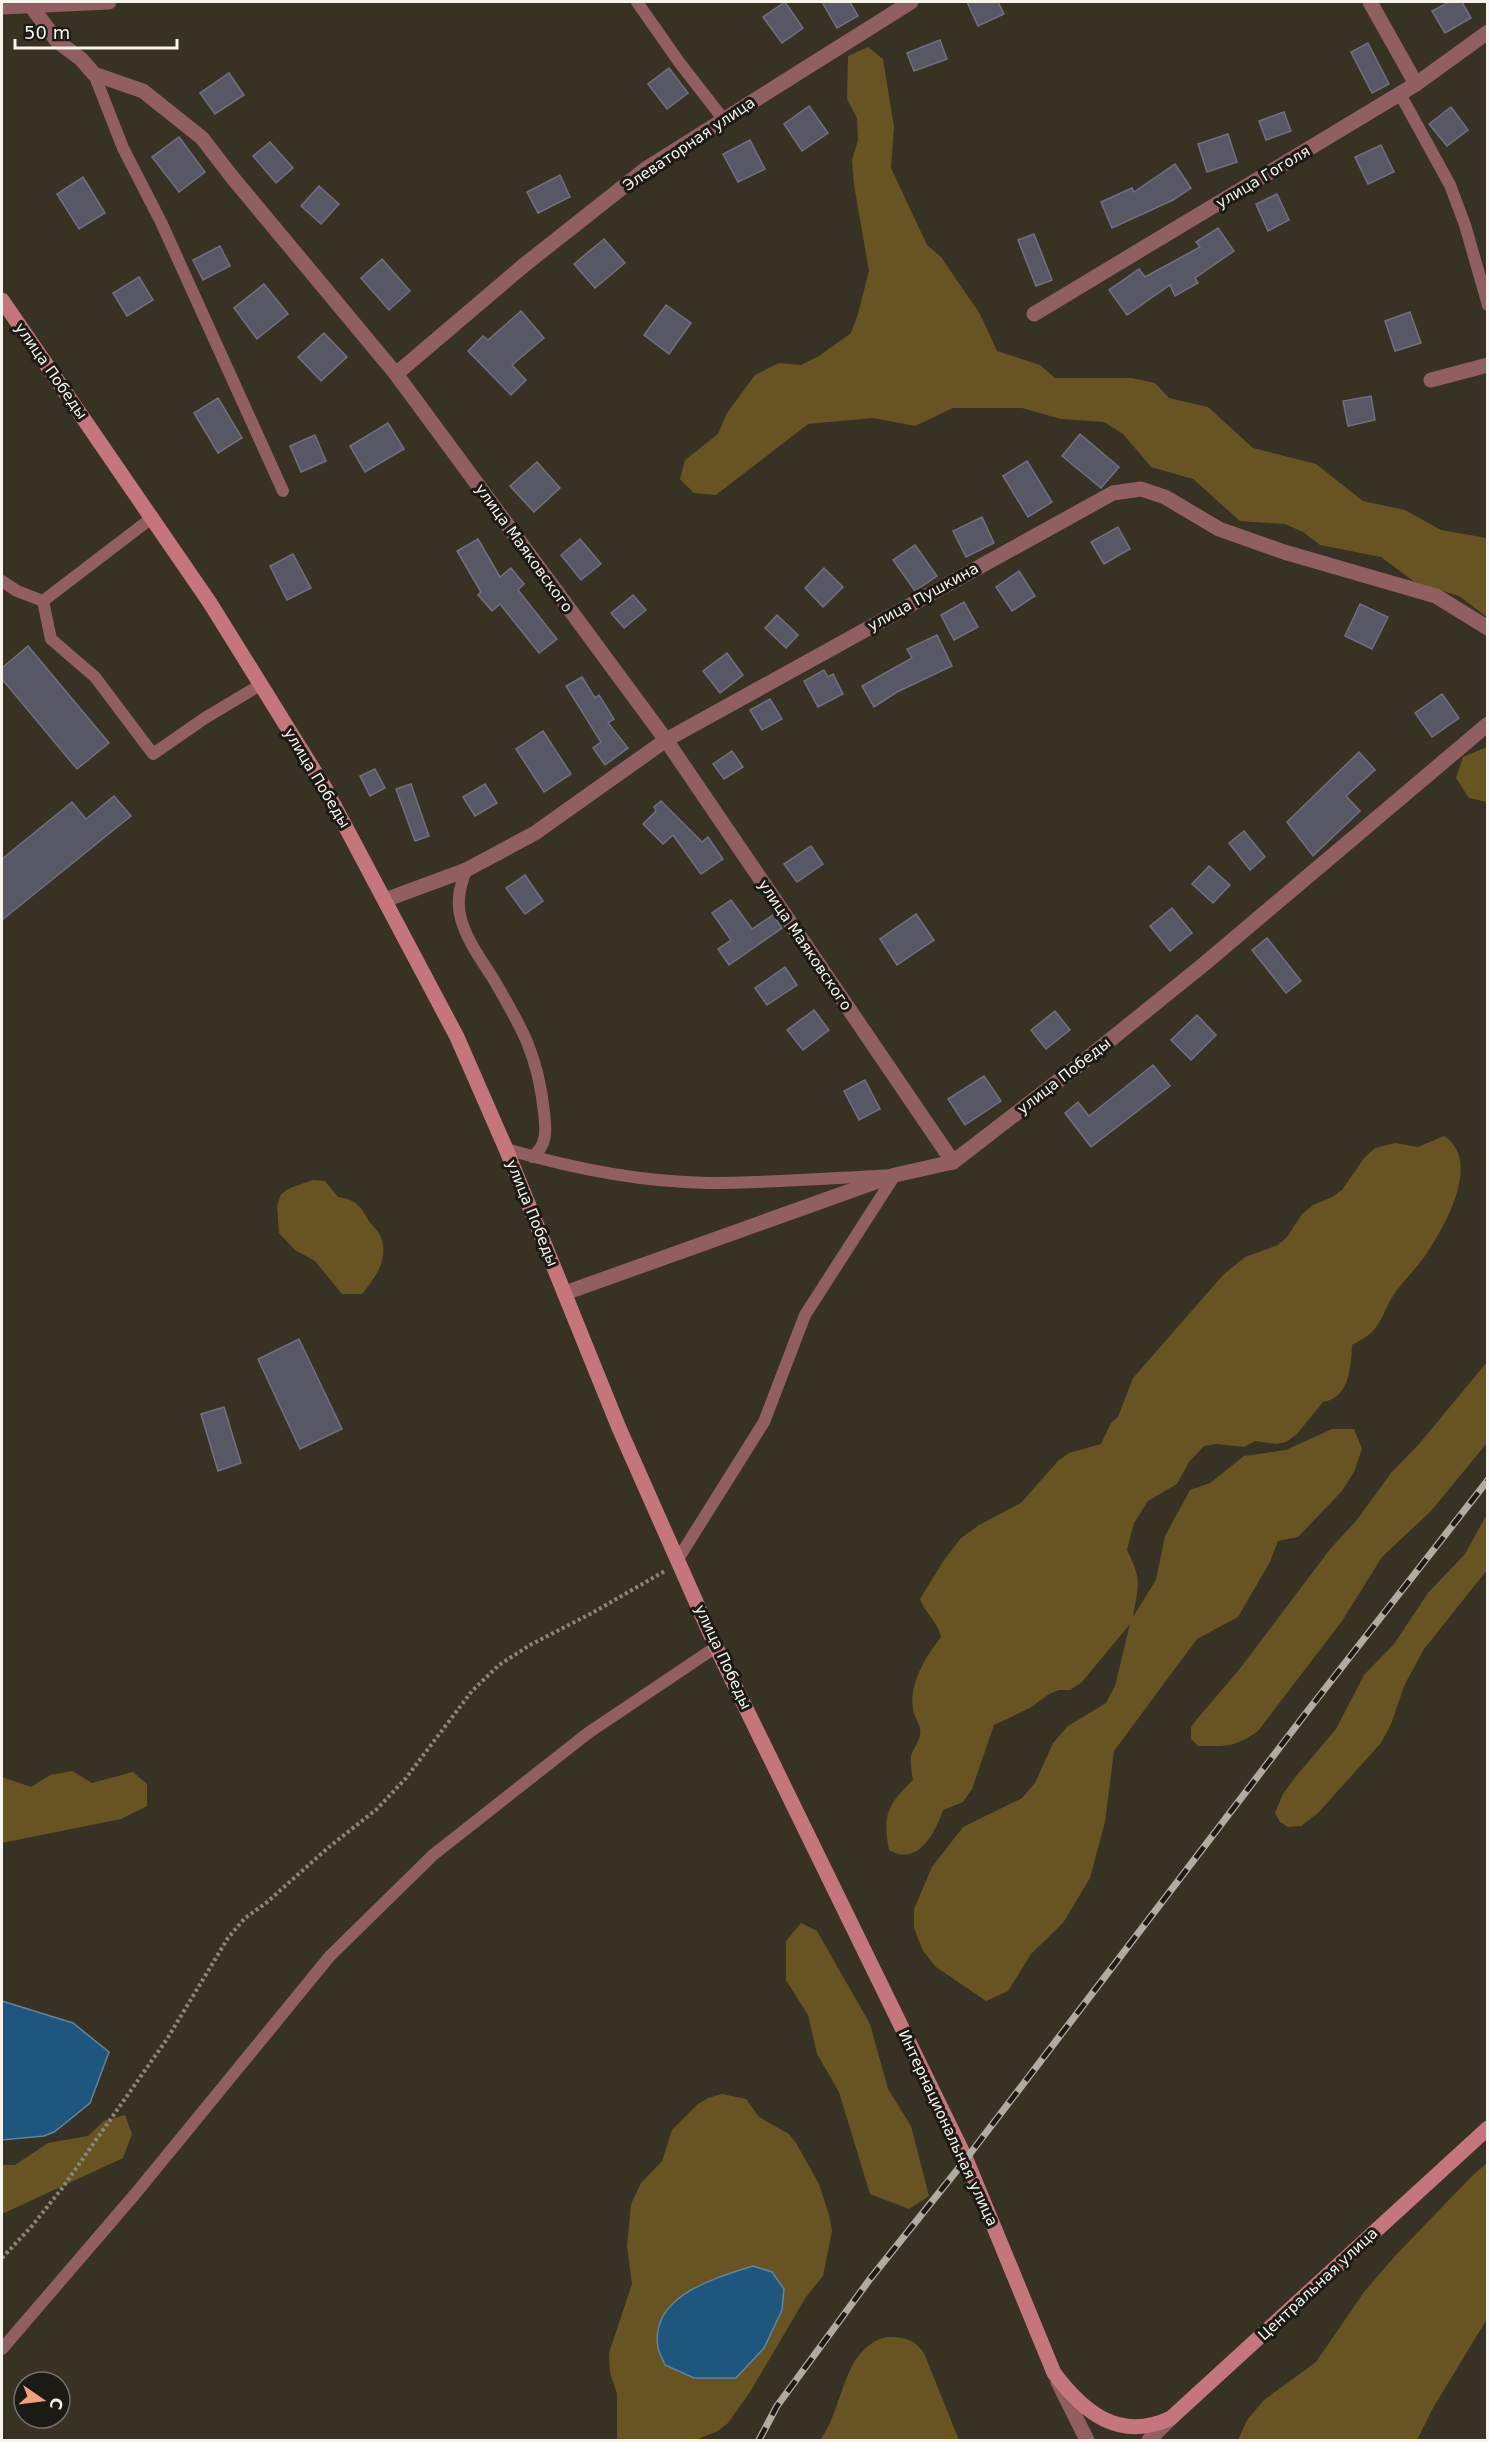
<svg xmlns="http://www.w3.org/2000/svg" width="1489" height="2442" font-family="'DejaVu Sans',sans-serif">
	<rect width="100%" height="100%" fill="#373224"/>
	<g fill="#675422">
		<polygon points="868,47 883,59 894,127 891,168 927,245 941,257 980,314 997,351 1040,365 1055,378 1132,378 1155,383 1169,398 1208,407 1253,448 1316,464 1363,501 1405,510 1441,530 1487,538 1487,617 1459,596 1416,583 1381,557 1320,545 1303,532 1285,524 1240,521 1193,479 1151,467 1123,434 1104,422 1061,419 1022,408 953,408 915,426 873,418 808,424 716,495 694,493 680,479 685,460 718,434 727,413 755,375 779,363 801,365 819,356 851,333 858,314 869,271 854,185 852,160 858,140 857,118 847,99 848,56"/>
		<polygon points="1487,747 1487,802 1469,798 1456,778 1463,757"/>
		<path d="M1444 1136C1483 1161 1444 1228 1425 1256 1415 1270 1402 1282 1393 1296 1385 1308 1382 1322 1372 1332 1367 1337 1359 1341 1352 1345 1351 1368 1349 1398 1323 1402L1297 1434 1286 1442 1276 1444 1255 1441 1244 1447 1217 1444 1204 1446 1189 1462 1177 1484 1148 1501 1134 1523 1127 1550C1143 1582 1138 1585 1133 1617L1156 1580 1165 1536 1190 1490 1210 1483 1244 1456 1286 1450 1332 1429H1354L1362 1449 1354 1472 1342 1491 1298 1537 1278 1541 1270 1562 1238 1617 1197 1639 1114 1751 1105 1822 1090 1878 1063 1923 1031 1954 1008 1991 986 2001 936 1967 923 1951 914 1928V1909L932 1867 963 1827 1022 1798 1035 1783 1053 1743 1068 1726 1106 1703 1115 1686 1130 1624 1082 1682 1070 1690H1059L1049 1694 1030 1708 994 1725 972 1789 963 1802 943 1810C935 1834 917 1867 889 1850 882 1815 888 1804 913 1780 912 1773 910 1763 911 1756 913 1749 919 1742 920 1735 922 1724 914 1719 913 1709 909 1683 926 1656 941 1637 938 1622 925 1613 920 1599L944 1560 961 1538 979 1525 1021 1503 1058 1461 1069 1453 1101 1444 1111 1423 1118 1417 1133 1378 1223 1275 1245 1257 1278 1245 1287 1237 1302 1214 1313 1205 1332 1197 1342 1190 1364 1158 1375 1148 1395 1143 1418 1147Z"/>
		<path d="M313 1180 325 1181 338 1197C355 1199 361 1206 369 1221 372 1226 378 1230 380 1235 390 1258 376 1277 362 1294H342L315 1261 295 1250 279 1233 277 1206 281 1194 290 1188Z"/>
		<path d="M1487 1362V1443L1431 1511 1382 1557 1342 1621 1258 1731C1234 1748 1227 1746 1198 1746L1191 1739V1727L1197 1719 1238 1671 1331 1548 1356 1521 1391 1473 1420 1443Z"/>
		<polygon points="1487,1514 1487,1570 1424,1649 1405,1684 1391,1724 1381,1743 1318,1813 1301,1826 1288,1827 1280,1822 1275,1813 1283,1794 1297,1775 1336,1729 1364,1675 1394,1644 1428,1593 1465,1554"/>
		<polygon points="72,1771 92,1783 133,1772 147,1784 147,1806 121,1819 2,1843 2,1777 31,1787 50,1775"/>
		<polygon points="801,1923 817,1931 870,2024 888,2089 911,2126 929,2196 909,2209 870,2194 839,2092 817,2054 808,2015 786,1980 786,1941"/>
		<polygon points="722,2094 746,2099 759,2117 789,2134 796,2143 819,2184 829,2215 832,2231 823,2276 806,2297 750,2392 728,2423 718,2431 696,2440 617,2440 617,2394 610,2373 609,2353 632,2284 627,2246 631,2204 641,2183 662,2161 672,2130 698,2104 708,2098"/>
		<polygon points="125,2115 132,2134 123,2158 2,2214 2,2165 15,2165 48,2143 88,2136 104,2121"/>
		<polygon points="1487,2163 1487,2319 1433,2408 1417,2440 1238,2440 1247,2420 1264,2400 1316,2362 1364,2292 1395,2256 1472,2176"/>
		<path d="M887 2337C904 2337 914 2339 924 2353L959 2440H820C845 2408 841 2348 887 2337Z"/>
	</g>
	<g fill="#1f567d" stroke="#60859e" stroke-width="1.5">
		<polygon points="2,2001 73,2023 109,2052 90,2103 63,2125 54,2132 44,2136 2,2140"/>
		<path d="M753 2266 772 2272 784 2289 782 2310 764 2348 736 2378H694L665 2365C663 2360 659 2353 658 2348 649 2295 716 2278 753 2266Z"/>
	</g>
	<g fill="#585766" stroke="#707080" stroke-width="1.5">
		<polygon points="785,2 803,28 782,43 763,17"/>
		<polygon points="822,2 850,2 858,16 837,28"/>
		<polygon points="967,2 998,2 1004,14 978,26"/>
		<polygon points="1449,2 1462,2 1471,18 1445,33 1432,11"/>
		<polygon points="940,40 947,59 914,71 907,53"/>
		<polygon points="1368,43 1389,84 1372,93 1351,52"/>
		<polygon points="669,68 688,93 667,109 648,84"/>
		<polygon points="229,73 244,95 215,114 200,93"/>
		<polygon points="809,106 828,133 802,151 784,124"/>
		<polygon points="1451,107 1468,130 1447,146 1429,124"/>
		<polygon points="1284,112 1291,131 1266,140 1259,121"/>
		<polygon points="1228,134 1237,162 1207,172 1198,144"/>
		<polygon points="179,137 205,172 179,192 152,157"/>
		<polygon points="750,140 765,169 738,182 723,154"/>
		<polygon points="270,142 293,168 276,183 253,156"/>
		<polygon points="1381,145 1394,172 1368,184 1355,157"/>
		<polygon points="1175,164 1191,188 1173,200 1112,228 1101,202 1132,188 1134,192"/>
		<polygon points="560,175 570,197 538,213 527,192"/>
		<polygon points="83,177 105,213 79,229 57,194"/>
		<polygon points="319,186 339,204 321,224 301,206"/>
		<polygon points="1277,194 1289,220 1268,231 1256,204"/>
		<polygon points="1218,228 1234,251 1195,278 1198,283 1175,296 1170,285 1127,315 1109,290 1139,269 1145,277 1200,247 1196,242"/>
		<polygon points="1034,234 1052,280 1036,286 1018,240"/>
		<polygon points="604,239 625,263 595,288 574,264"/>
		<polygon points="220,246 230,266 203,280 193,260"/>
		<polygon points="382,259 410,291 389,310 361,278"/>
		<polygon points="139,277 153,300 127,316 113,293"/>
		<polygon points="264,284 288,314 257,339 234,308"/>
		<polygon points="666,305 691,323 669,354 644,335"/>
		<polygon points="521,311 544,338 512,365 526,380 511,395 468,351 483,336 488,340"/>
		<polygon points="1410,312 1421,343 1395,351 1385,321"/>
		<polygon points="324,333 347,357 321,381 298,357"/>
		<polygon points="1371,396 1375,420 1348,426 1343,401"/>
		<polygon points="218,398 242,438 218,453 194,413"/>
		<polygon points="388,423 404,449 365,472 350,446"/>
		<polygon points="1080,434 1119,467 1101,488 1062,456"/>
		<polygon points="315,435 326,461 301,472 290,446"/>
		<polygon points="1027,461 1052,502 1028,517 1003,476"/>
		<polygon points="537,462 560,488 534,512 510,486"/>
		<polygon points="982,517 994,543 966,557 953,531"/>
		<polygon points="1118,527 1130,549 1104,564 1091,542"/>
		<polygon points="478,539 500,577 511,568 524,584 518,590 557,639 539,653 500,604 492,611 478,595 481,592 457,551"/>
		<polygon points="580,539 601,564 581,580 561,555"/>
		<polygon points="915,545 937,576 915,591 893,560"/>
		<polygon points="293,554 311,588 287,600 270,566"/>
		<polygon points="824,568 843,587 823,607 805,588"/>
		<polygon points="1019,571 1035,596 1012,611 996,587"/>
		<polygon points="633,595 646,610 624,628 611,613"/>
		<polygon points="964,602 978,627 954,640 941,615"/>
		<polygon points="1360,604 1388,617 1372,649 1345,636"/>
		<polygon points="777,615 798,635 786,648 765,628"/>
		<polygon points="937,635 952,666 897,692 874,707 862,686 912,658 907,649"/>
		<polygon points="28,646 109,743 77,769 2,679 2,668"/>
		<polygon points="727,653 743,675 720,693 703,671"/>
		<polygon points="824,670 828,677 833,674 843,694 818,707 804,681"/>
		<polygon points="582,677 595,698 599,695 614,719 608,723 628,748 605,765 593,748 601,742 566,686"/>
		<polygon points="1442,694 1459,718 1432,737 1415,713"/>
		<polygon points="770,699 782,719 762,730 750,710"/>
		<polygon points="543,731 571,774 544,792 516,749"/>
		<polygon points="732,751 743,767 724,779 713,764"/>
		<polygon points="1359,752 1375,770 1346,796 1360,811 1313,856 1287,822"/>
		<polygon points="375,769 385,788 370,796 360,776"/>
		<polygon points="411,784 429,836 415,841 396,789"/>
		<polygon points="485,784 497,803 475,816 463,797"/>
		<polygon points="114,796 131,816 2,920 2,859 72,802 86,819"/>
		<polygon points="661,801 702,842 708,837 723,859 701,874 673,835 663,844 643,824 656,811 654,807"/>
		<polygon points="1244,831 1265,857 1250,870 1229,843"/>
		<polygon points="811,846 823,864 797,882 784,864"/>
		<polygon points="1209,866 1230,885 1213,903 1192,884"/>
		<polygon points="525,875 543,901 525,914 506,888"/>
		<polygon points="731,900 752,929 773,915 782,928 729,965 718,949 731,940 712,913"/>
		<polygon points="1172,908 1192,933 1170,951 1150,926"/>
		<polygon points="916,914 934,940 897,965 880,939"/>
		<polygon points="1267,938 1301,981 1286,993 1252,950"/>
		<polygon points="785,967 797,985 767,1005 755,988"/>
		<polygon points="814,1010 829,1030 803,1050 787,1030"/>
		<polygon points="1055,1011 1070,1030 1046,1049 1031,1030"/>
		<polygon points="1197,1015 1216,1035 1191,1060 1171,1040"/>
		<polygon points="1153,1065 1170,1086 1091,1147 1065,1113 1078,1102 1089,1116"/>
		<polygon points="984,1076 1001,1101 965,1125 948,1099"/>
		<polygon points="865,1080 880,1109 859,1120 844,1091"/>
		<polygon points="299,1339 342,1429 300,1449 258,1359"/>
		<polygon points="224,1407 241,1463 218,1471 201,1414"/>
	</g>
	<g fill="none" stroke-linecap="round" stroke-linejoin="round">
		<polyline stroke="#8b877b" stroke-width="4" stroke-dasharray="3 3" stroke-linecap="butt" points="2,2258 32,2226 63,2187 167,2039 228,1938 245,1918 266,1903 329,1847 377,1809 406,1778 472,1691 499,1665 530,1645 592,1613 665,1571"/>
		<g stroke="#915f62" stroke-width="12">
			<polyline points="637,2 679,62 724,120"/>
			<polyline points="94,74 123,148 161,222 283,491"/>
			<polyline points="1400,94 1450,185 1465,225 1488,305"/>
			<polyline points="2,581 17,591 43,601 153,517"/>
			<polyline points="43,601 51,639 95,677 153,754 205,718 260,685"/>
			<path d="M466 870C460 887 456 901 461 919 467 941 482 961 494 980 522 1028 538 1055 544 1112 546 1130 548 1145 532 1157"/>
			<path d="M506 1149C570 1168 640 1182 708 1183 770 1183 833 1178 895 1175L805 1315 764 1422 678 1559"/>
			<polyline points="2,2349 136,2193 330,1956 433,1855 588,1733 716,1647"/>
		</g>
		<g stroke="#915f62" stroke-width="15">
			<polyline points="28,2 57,41 81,59 94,74 143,91 202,138 232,177 396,374 666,740 953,1162"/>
			<polyline points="1370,2 1416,84"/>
			<polyline points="2,7 109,2"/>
			<polyline points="1034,314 1416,84 1488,32"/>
			<polyline points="396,374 523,266 647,168 911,2"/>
			<polyline points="1431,380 1488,365"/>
			<polyline points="385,900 466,870 535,833 666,740 1113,493 1141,489 1165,497 1219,529 1284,552 1436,596 1488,628"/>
			<polyline points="565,1293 895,1175 953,1162 1084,1061 1203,965 1488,724"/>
			<polyline points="1058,2382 1087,2440"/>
			<polyline points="1149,2440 1171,2418"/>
		</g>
		<path stroke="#c5767c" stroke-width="15" d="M2 300 210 603 325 788 457 1037 506 1149 619 1428 716 1647 966 2159 1054 2373C1084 2413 1120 2442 1171 2418L1488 2128"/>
		<g stroke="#b0aca1" stroke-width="7">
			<polyline id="rail" points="759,2440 777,2406 870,2279 966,2159 1306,1713 1488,1480"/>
		</g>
		<use href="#rail" stroke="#1c1a14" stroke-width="4.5" stroke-dasharray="14" stroke-linecap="butt"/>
	</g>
	<g text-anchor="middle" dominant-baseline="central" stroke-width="6" stroke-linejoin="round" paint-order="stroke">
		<g font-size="15" fill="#f7f4eb" stroke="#1c1a14">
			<text transform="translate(689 144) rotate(-34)">Элеваторная улица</text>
			<text transform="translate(1263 177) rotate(-31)">улица Гоголя</text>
			<text transform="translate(51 371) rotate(55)">улица Победы</text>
			<text transform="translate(524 548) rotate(54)">улица Маяковского</text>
			<text transform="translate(923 597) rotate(-29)">улица Пушкина</text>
			<text transform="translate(317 778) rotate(59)">улица Победы</text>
			<text transform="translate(805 945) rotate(56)">улица Маяковского</text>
			<text transform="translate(1064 1076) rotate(-38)">улица Победы</text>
			<text transform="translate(532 1213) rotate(68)">улица Победы</text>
			<text transform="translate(723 1657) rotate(65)">улица Победы</text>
			<text transform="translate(948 2128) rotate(65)">Интернациональная улица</text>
			<text transform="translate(1318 2284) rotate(-43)">Центральная улица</text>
		</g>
	</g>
	<rect width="1489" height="2442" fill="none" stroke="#f7f4eb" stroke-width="6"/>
	<g transform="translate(42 2400) rotate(104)"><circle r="28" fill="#1c1a14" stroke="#74716a" stroke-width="1.5"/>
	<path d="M0-4.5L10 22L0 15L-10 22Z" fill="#f1a17c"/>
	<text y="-9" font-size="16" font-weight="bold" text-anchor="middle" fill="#f7f4eb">С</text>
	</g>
	<path d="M15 39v9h162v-9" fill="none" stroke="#f7f4eb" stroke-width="3"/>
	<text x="24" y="39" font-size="18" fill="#f7f4eb" stroke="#1c1a14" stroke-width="4.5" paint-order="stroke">50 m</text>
</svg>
